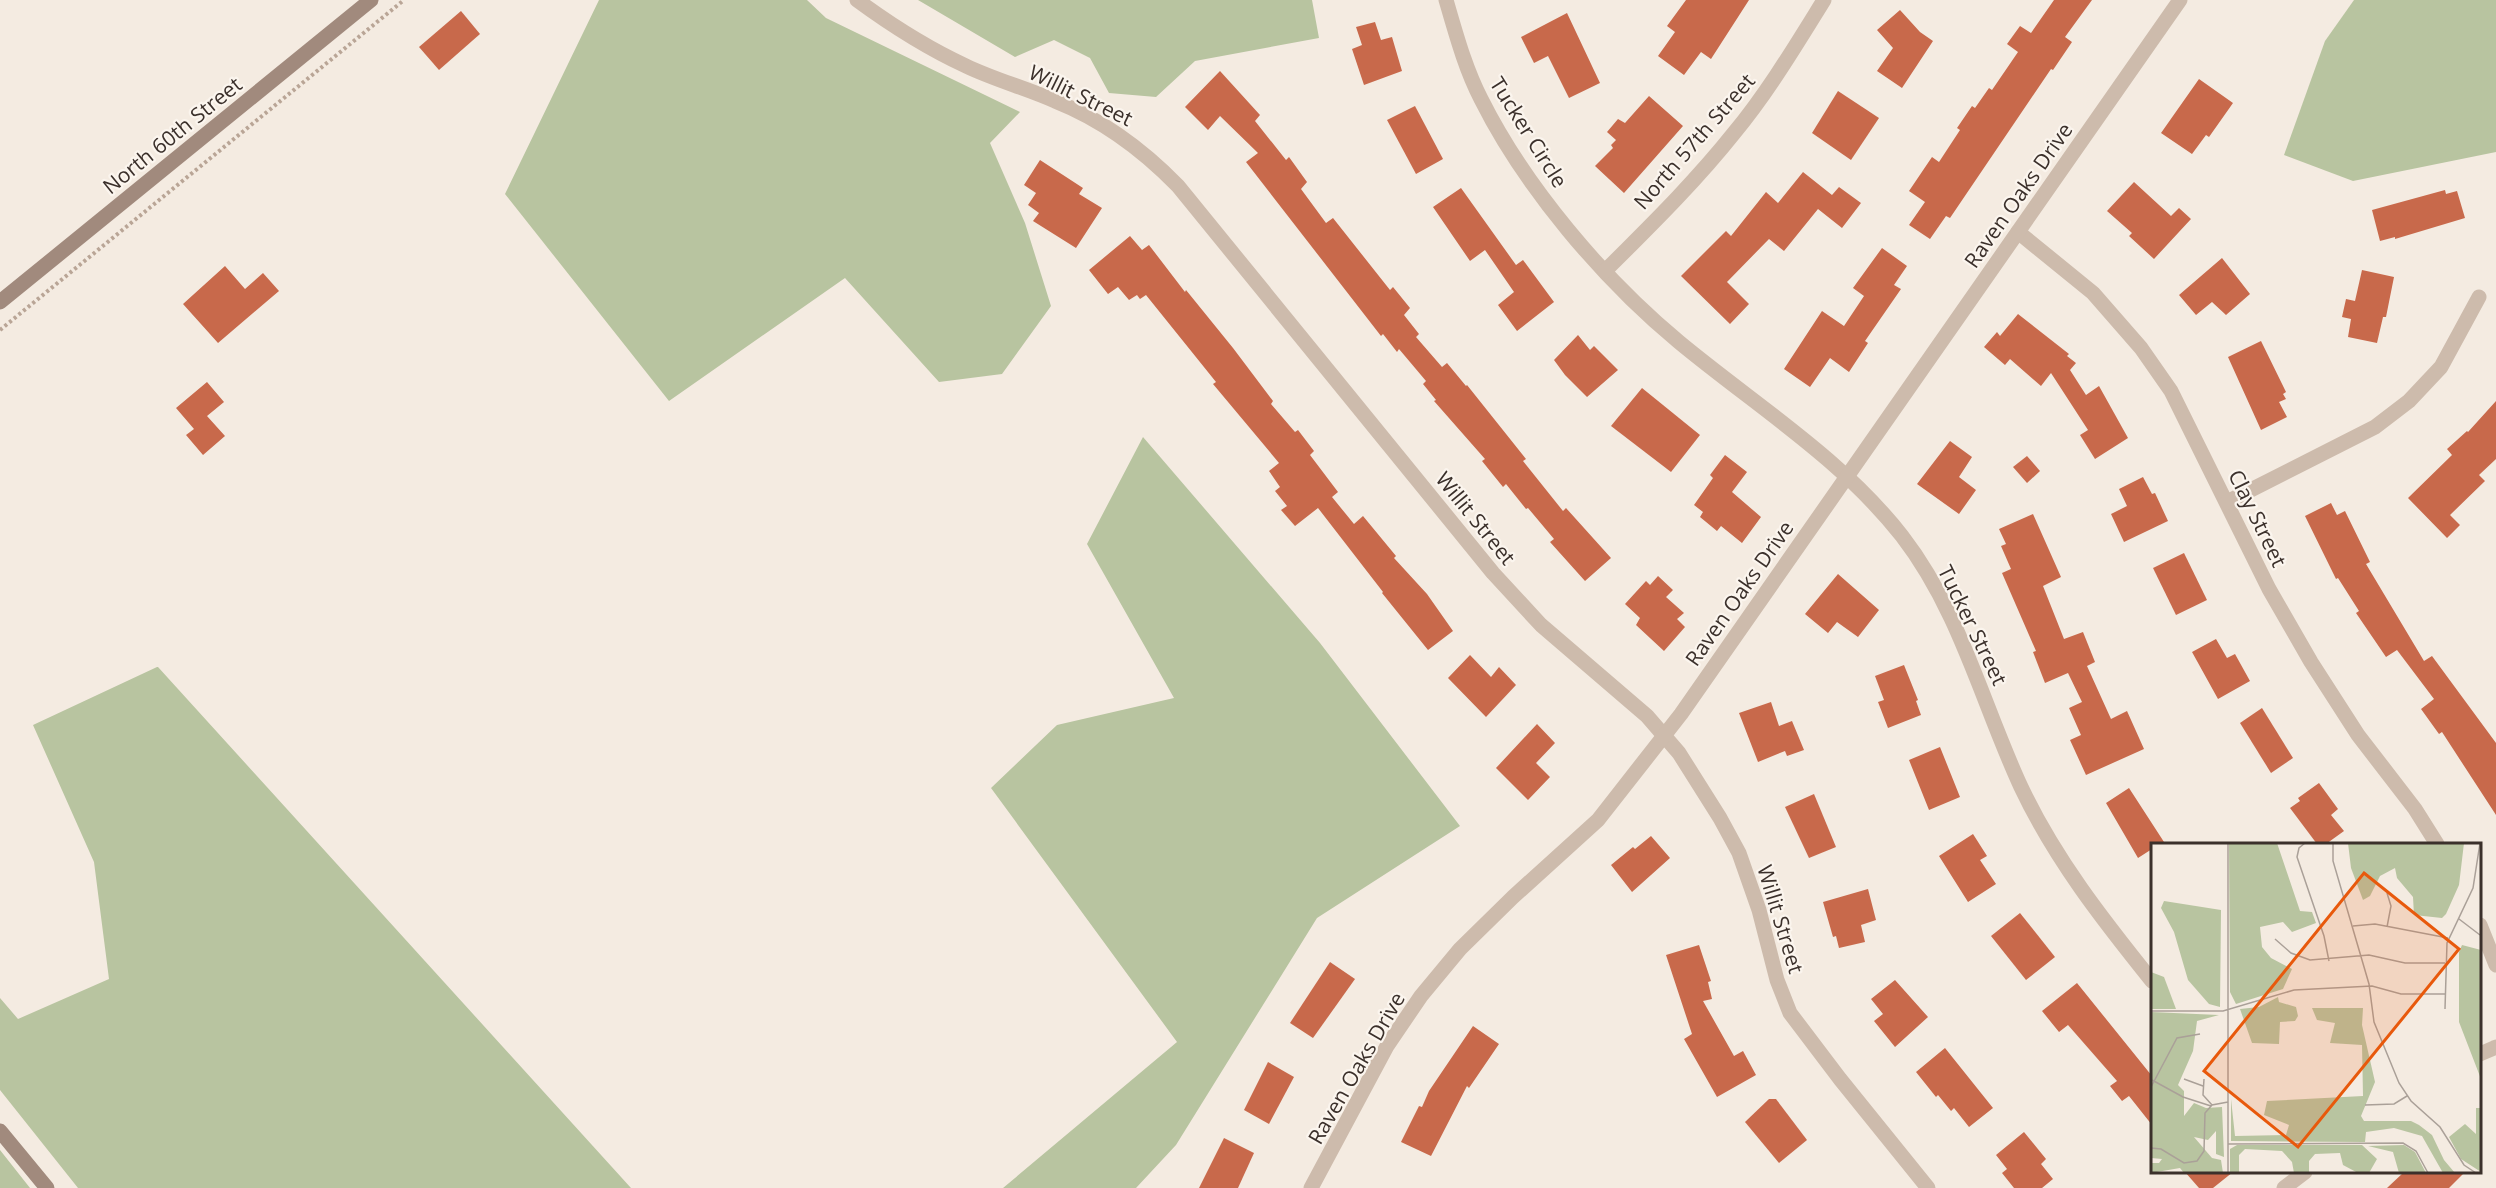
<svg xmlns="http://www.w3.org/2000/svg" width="2496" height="1188" font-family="'Open Sans',sans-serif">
	<rect width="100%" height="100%" fill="#f4ebe1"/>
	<g fill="#b8c4a0">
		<polygon points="599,0 807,0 826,18 1020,112 990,143 1025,223 1051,306 1002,374 939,382 845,278 669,401 505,194"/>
		<polygon points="918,0 1312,0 1319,38 1195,61 1156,97 1109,93 1090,58 1054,40 1015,57"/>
		<polygon points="2354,0 2496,0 2496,152 2353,181 2284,155 2325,41"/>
		<polygon points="1143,437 1320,643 1460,826 1317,918 1176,1145 1136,1188 1003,1188 1177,1042 991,788 1057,725 1174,698 1087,544"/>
		<polygon points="157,667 158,667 631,1188 78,1188 0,1090 0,998 18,1019 109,979 94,862 33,725"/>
		<polygon points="0,1150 30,1188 31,1188 0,1188"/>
	</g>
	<g fill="#c8694b">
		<polygon points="1686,0 1749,0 1711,59 1701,52 1684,75 1658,56 1675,32 1667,26"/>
		<polygon points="2054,0 2092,0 2065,37 2072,42 2053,70 2051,69 1950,218 1946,216 1930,239 1909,225 1925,202 1909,191 1932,157 1939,162 1960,130 1957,128 1972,106 1975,108 1989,88 1992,90 2018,52 2007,44 2020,26 2031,33"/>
		<polygon points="1900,10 1920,32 1933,41 1902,88 1877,71 1893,48 1877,30"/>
		<polygon points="461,11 480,34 439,70 419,47"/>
		<polygon points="1567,13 1600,83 1569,98 1548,56 1534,63 1521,37"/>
		<polygon points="1375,22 1381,40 1392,37 1402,71 1364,85 1352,49 1362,45 1356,27"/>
		<polygon points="1220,71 1260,115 1255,121 1286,160 1289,157 1307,182 1301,189 1326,223 1333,218 1390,290 1393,287 1410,308 1404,315 1419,334 1416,337 1442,367 1447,363 1466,386 1467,385 1526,459 1523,461 1563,511 1566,508 1611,558 1585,581 1550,542 1554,539 1528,508 1526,509 1506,484 1503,487 1482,461 1485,459 1434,401 1436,400 1423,384 1426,381 1399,349 1397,352 1383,334 1381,336 1246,162 1258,153 1220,116 1208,130 1185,107"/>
		<polygon points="2199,79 2233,103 2209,137 2206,135 2192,154 2161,133"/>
		<polygon points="1838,91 1879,118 1851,160 1812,133"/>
		<polygon points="1649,96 1683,126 1624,193 1595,166 1613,148 1611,145 1616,140 1607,132 1618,119 1625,123"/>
		<polygon points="1415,106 1443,159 1416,174 1387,120"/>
		<polygon points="1040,160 1083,188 1079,194 1102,208 1076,248 1033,221 1039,213 1028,205 1036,193 1024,185"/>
		<polygon points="1803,172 1832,195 1839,187 1861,203 1842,228 1818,209 1784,251 1769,239 1727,282 1749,304 1730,324 1681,276 1726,231 1731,236 1766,192 1778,203"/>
		<polygon points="2134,182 2171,216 2179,208 2191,219 2154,259 2129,236 2132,233 2107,211"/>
		<polygon points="1461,188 1516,265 1523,260 1554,302 1517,331 1498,305 1514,292 1485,250 1470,261 1433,207"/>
		<polygon points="2445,190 2446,194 2457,191 2465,218 2395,239 2395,237 2380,241 2372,210"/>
		<polygon points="1130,236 1142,250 1149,245 1185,292 1186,290 1233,348 1273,401 1271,404 1295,432 1298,430 1314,451 1310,455 1338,492 1332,497 1354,524 1363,516 1396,556 1394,558 1427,594 1453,631 1428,650 1382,593 1383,592 1318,508 1295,526 1281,510 1287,506 1275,491 1280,487 1269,471 1279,463 1213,384 1216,382 1146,295 1140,299 1137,295 1129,300 1118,287 1108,294 1089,270"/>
		<polygon points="1882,248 1907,266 1894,285 1901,289 1865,341 1868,343 1849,372 1830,358 1810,387 1784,369 1822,311 1844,326 1864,296 1853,288"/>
		<polygon points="2222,258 2250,294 2226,315 2212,302 2196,315 2179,295"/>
		<polygon points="225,266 245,289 263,273 279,291 218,343 183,304"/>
		<polygon points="2362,270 2394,277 2386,317 2383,317 2377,343 2348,337 2351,319 2342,317 2346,299 2355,301"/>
		<polygon points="2018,314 2069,354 2067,356 2076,363 2070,370 2086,395 2099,386 2128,438 2095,459 2080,435 2088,430 2051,373 2041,386 2010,359 2005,365 1984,347 1997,332 2000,336"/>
		<polygon points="1578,335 1590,350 1594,346 1618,370 1587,397 1565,375 1554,360"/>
		<polygon points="2261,341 2286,392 2283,394 2286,399 2279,402 2287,417 2261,430 2228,357"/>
		<polygon points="207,382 224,402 207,416 225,436 203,455 186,435 194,429 176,408"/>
		<polygon points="1642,388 1700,435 1671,472 1611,426"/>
		<polygon points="2496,401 2496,459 2479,475 2485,481 2450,515 2460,525 2447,538 2408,498 2452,455 2447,449 2467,431 2468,432"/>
		<polygon points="1950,441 1972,457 1959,477 1976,490 1959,514 1917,484"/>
		<polygon points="1725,455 1747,472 1732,492 1761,517 1742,543 1721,526 1717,531 1700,517 1703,512 1694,505 1713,478 1710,475"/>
		<polygon points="2027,456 2040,471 2027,483 2013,467"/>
		<polygon points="2143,477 2152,494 2155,493 2168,521 2124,542 2111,514 2127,506 2119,489"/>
		<polygon points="2331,503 2337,515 2345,511 2370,562 2366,564 2424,661 2432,656 2496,743 2496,815 2442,732 2439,734 2421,709 2434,699 2397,650 2386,657 2356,613 2359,611 2338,578 2336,579 2305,516"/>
		<polygon points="2033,514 2061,577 2043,586 2064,639 2083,632 2095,662 2087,666 2111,719 2127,711 2144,749 2086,775 2070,740 2081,735 2069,708 2082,702 2068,673 2045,683 2033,652 2036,651 2002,573 2011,569 2001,546 2006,544 1999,529"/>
		<polygon points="2184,553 2207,600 2176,615 2153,568"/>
		<polygon points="1838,574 1879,610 1858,637 1837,622 1828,633 1805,614"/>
		<polygon points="1658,576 1673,590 1666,597 1684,613 1677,619 1685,627 1664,651 1636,625 1640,618 1625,604 1646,581 1650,585"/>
		<polygon points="2216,639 2227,658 2235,654 2250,681 2218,699 2192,652"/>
		<polygon points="1470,655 1491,677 1499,667 1516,685 1486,717 1448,678"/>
		<polygon points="1904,665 1918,700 1916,701 1921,715 1888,728 1878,702 1884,700 1875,676"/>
		<polygon points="1771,702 1779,726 1792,721 1804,750 1787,756 1785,751 1758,762 1739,713"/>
		<polygon points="2262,708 2293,758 2271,773 2240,723"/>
		<polygon points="1537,724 1555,743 1536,763 1550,777 1528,800 1496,768"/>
		<polygon points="1940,747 1960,797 1929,810 1909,760"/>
		<polygon points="2319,783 2338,809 2331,815 2344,831 2326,844 2317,844 2290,808 2300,801 2298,798"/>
		<polygon points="2129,788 2164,842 2152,844 2152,849 2138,858 2106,803"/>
		<polygon points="1814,794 1836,847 1809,858 1785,807"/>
		<polygon points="1973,834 1987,856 1980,860 1996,884 1968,902 1939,856"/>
		<polygon points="1651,836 1670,858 1632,892 1611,865 1633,847 1635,849"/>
		<polygon points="1868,889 1876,920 1861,925 1865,942 1839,948 1836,936 1833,937 1823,902"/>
		<polygon points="2020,913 2055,957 2026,980 1991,936"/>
		<polygon points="1699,945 1711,981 1708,982 1712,999 1703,1001 1734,1056 1743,1051 1756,1075 1717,1097 1684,1039 1692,1034 1666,955"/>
		<polygon points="1330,962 1355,979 1313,1038 1290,1023"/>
		<polygon points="1895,980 1928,1017 1895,1047 1874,1021 1883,1014 1871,999"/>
		<polygon points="2077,983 2152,1076 2152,1125 2129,1096 2122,1101 2110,1086 2117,1081 2068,1025 2059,1032 2042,1011"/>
		<polygon points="1473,1026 1499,1044 1469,1088 1467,1086 1431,1156 1401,1142 1419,1106 1422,1107 1429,1091"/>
		<polygon points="1945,1048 1993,1108 1969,1127 1954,1108 1951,1111 1938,1095 1936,1097 1916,1072"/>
		<polygon points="1268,1062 1294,1077 1269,1124 1244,1110"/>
		<polygon points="1769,1099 1776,1099 1807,1140 1779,1163 1745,1122"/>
		<polygon points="2024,1132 2046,1159 2041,1164 2053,1179 2042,1188 2014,1188 2002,1173 2007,1169 1996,1155"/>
		<polygon points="1224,1138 1254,1153 1238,1188 1199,1188"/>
		<polygon points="2185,1172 2233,1172 2213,1188 2199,1188"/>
		<polygon points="2404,1172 2465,1172 2449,1188 2387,1188"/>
	</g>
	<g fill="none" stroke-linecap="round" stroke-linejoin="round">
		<polyline stroke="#b9a596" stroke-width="4" stroke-dasharray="3 3" stroke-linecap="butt" points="0,330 404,0"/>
		<g stroke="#cdbbac" stroke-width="15">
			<path d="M857 0C891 25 927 48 966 66 995 80 1026 88 1055 101 1103 120 1142 149 1178 186L1493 573 1541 625 1647 716 1679 753 1720 818 1739 853 1759 910 1777 980 1790 1013 1840 1079 1928 1188"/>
			<path d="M1446 0C1456 34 1465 68 1481 99 1525 187 1603 279 1679 342 1755 405 1841 458 1902 536 1960 611 1982 703 2021 787 2055 859 2103 920 2152 981"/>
			<polyline points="2018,232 2093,293 2141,348 2171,391 2269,589 2311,662 2358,735 2415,809 2437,844"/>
			<path d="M1605 271C1650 226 1695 182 1734 133 1768 92 1796 45 1824 0"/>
			<polyline points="2227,502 2375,427 2409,401 2441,367 2479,297"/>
			<polyline points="2480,925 2496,965"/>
			<polyline points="2480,1054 2496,1047"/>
			<polyline points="1311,1188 1387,1046 1421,996 1460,949 1513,897 1598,820 1681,714 2180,0"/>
			<polyline points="2284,1188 2305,1172"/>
		</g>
		<g stroke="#a18a7d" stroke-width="15">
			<polyline points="0,302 371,0"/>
			<polyline points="0,1131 47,1188"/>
		</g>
	</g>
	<g text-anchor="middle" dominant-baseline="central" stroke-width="4.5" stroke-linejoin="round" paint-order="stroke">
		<g font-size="21" fill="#3b302b" stroke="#fbf5ee">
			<text transform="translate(1081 95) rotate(26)">Willit Street</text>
			<text transform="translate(1529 132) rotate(58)">Tucker Circle</text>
			<text transform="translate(172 135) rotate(-39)">North 60th Street</text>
			<text transform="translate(1694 141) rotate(-49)">North 57th Street</text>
			<text transform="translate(2018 195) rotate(-55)">Raven Oaks Drive</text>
			<text transform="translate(1476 518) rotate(51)">Willit Street</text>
			<text transform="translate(2258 518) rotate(64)">Clay Street</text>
			<text transform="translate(1739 593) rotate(-55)">Raven Oaks Drive</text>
			<text transform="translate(1973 625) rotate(64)">Tucker Street</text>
			<text transform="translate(1781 919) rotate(73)">Willit Street</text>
			<text transform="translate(1356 1068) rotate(-60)">Raven Oaks Drive</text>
		</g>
	</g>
	<g transform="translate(2151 843)">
		<rect width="330" height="330" fill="#f4ebe1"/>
		<path d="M78 0H126L149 68 161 69 165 80 141 89 132 79 109 84 111 104 120 115 141 126 132 146 85 161 79 149ZM197 0H313L308 42 295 71 291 75 263 72 262 54 246 35 244 25 229 33 219 53 212 57 200 25ZM13 58 70 67 69 164 58 161 37 137 23 89 10 65ZM311 102 330 107V236L308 179V109ZM0 129 13 134 25 166H0ZM127 154 128 159 145 164 147 173 144 178 129 179 128 201 101 200 89 166 108 164ZM161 165H212L211 182 224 239 210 273 213 278H260L268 282 281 292 293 317 304 330H292L271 293 243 285 215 289 214 299 80 298V256L84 293 135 292 138 282 113 272 116 258 212 253 211 202 179 200 184 180 166 177ZM0 169 68 172 46 178 42 208 27 242 33 248V273L43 260 55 265 71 264 73 314 65 311V288L57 297 43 294 61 315 70 317 72 330H33L29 325 0 330V320H8L11 316 0 315ZM325 265H330V329L310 316 298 294 314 281 325 291ZM86 302H211L226 316 218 330H207L192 322 189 310 164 311 158 318V330H143L141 319 131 308 94 306 88 312V330H79V306ZM253 302 264 309 275 330H248L242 309 217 303Z" fill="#b8c4a0"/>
		<path fill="none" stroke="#aaa098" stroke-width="1.5" d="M77 0V330M154 0 148 5 146 14 173 93 178 118M182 0V18L218 141 223 179 248 240 260 258 289 284 313 322 325 330M236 50 240 63 236 84M308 76 329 92M202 83 224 81 297 95M124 96 140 110 159 117 218 112 254 120H294M294 166 296 100 322 45 329 0M0 168H72L143 147 221 143 250 151H294M33 236 52 243M53 236 52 252 61 262M1 237 32 254 60 263M0 244 26 195 49 191M214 262 243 261 256 253M77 301 252 300 265 308 277 330M0 305 10 306 33 320 46 318 53 308 54 270 61 262 77 259"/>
		<path fill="#e8590c" fill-opacity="0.15" stroke="#e8590c" stroke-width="3" d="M213 30 308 106 147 304 53 228Z"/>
		<rect width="330" height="330" fill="none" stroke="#3b302b" stroke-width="3"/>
	</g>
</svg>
